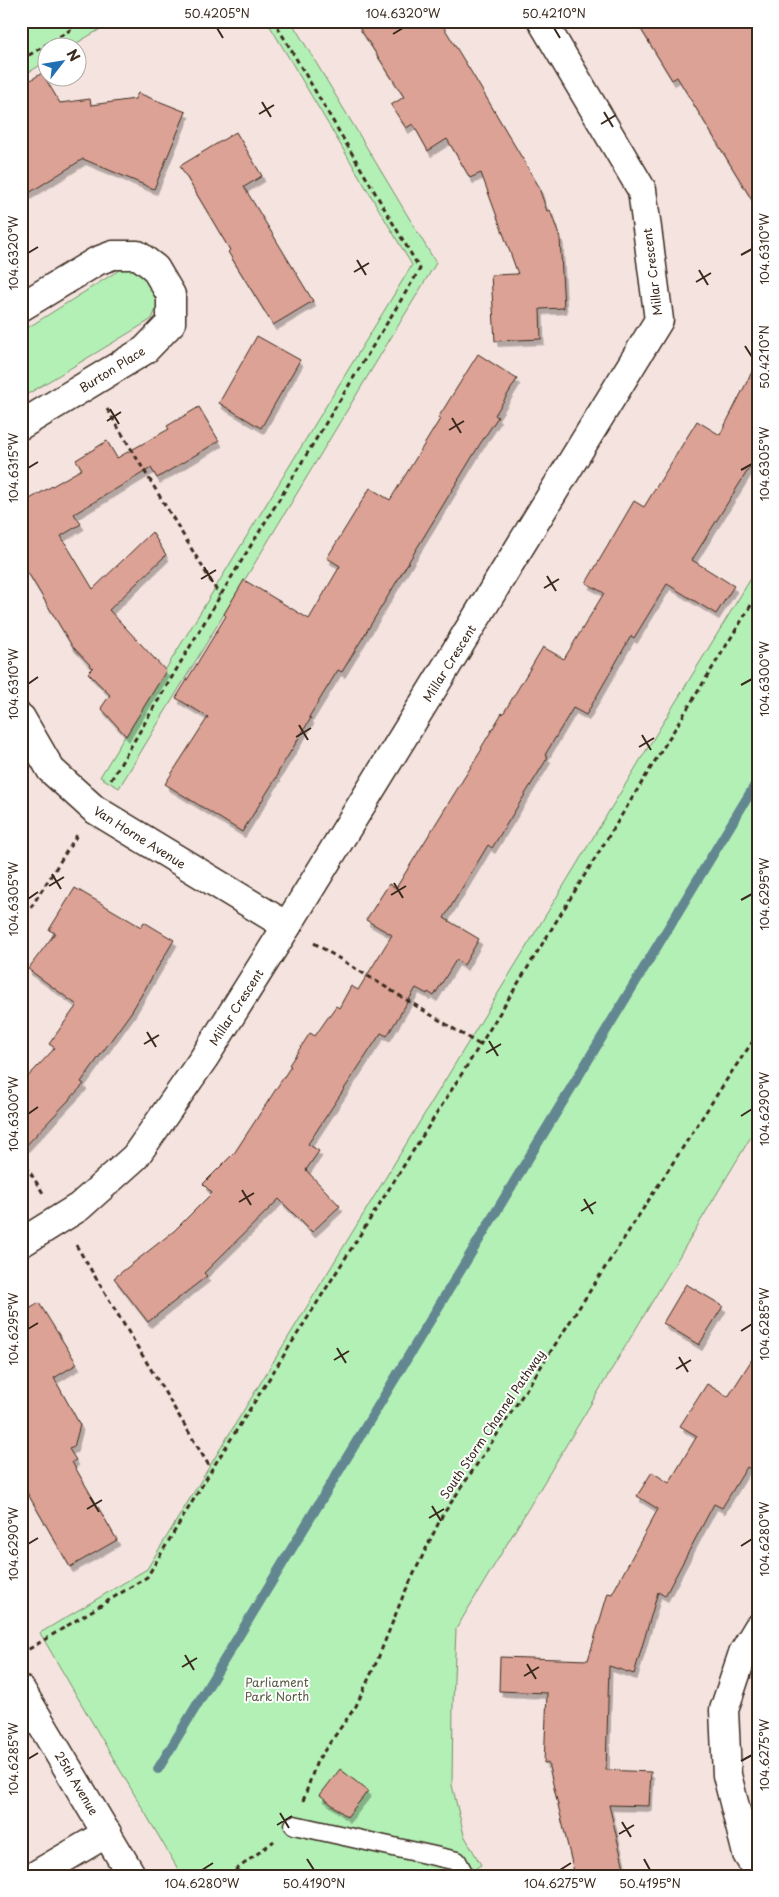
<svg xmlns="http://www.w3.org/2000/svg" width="779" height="1897" font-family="'Playpen Sans',sans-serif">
	<defs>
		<filter id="shadow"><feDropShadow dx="3" dy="5.5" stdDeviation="0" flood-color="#0004"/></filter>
	</defs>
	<rect width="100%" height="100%" fill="#f4e3df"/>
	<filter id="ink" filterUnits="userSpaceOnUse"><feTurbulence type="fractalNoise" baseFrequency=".02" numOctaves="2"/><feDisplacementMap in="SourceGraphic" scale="10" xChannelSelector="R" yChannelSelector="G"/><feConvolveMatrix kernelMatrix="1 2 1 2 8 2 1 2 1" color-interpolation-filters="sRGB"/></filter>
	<g filter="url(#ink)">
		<g fill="#b3f0b6" stroke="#778d6a">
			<polygon points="21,21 114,21 70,47 48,48 47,61 21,77"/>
			<polygon points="267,21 291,21 436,263 119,788 100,777 412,265"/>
			<polygon points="124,267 138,269 158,290 158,304 152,319 21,398 21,332"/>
			<polygon points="758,567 758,1125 456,1629 453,1704 452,1785 464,1835 481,1865 463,1876 182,1876 40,1633 147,1569"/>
		</g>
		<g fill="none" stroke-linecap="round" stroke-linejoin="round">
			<polyline stroke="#638791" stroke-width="10" points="158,1769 758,780"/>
		</g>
		<g fill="#dba295" stroke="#3b2a1e" filter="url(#shadow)">
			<polygon points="355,21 440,21 473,75 538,185 547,211 550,210 560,238 564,308 540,309 541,339 495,341 491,275 518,274 481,173 470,178 447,139 428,151 413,124 406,128 391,105 404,97"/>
			<polygon points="636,21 758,21 758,210 677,77 672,80"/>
			<polygon points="42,73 60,103 90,99 91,105 135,99 138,93 186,112 154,189 83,159 21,198 21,86"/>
			<polygon points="236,132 262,176 244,187 313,301 273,325 228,252 230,250 180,166"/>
			<polygon points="257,336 300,360 261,428 219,403"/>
			<polygon points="478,354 517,379 495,415 498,417 480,444 342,672 338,670 309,717 311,718 277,774 278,775 242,832 165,784 208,717 176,698 226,616 224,614 244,580 309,619 340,566 327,558 370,488 390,500 440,419 438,418"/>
			<polygon points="758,360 758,454 692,560 734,586 716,614 667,584 634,638 631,636 586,715 573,708 545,755 548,757 492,848 488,845 444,918 479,939 464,965 456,960 434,996 428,992 427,994 416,988 387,1036 381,1033 308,1144 319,1151 306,1170 340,1206 312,1232 279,1199 204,1273 207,1276 148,1322 114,1278 174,1231 212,1193 203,1184 235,1152 291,1066 289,1065 310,1033 315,1036 336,1006 339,1008 351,986 358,990 392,935 366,920 389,884 396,888 482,749 481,748 502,713 503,714 543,647 564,659 604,593 586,583 634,501 644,507 697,421 720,435"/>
			<polygon points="199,407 219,441 157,478 151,468 74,514 81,524 61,536 93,589 152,532 166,555 109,610 166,671 126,736 101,708 110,695 88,673 93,668 72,646 21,561 21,504 82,469 76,460 107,441 117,458 169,429 167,426"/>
			<polygon points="75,888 141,927 144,922 174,940 132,1011 81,1082 84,1084 21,1151 21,1084 55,1048 49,1044 77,1005 28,969 55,933 49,930"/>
			<polygon points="686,1284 723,1306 699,1345 663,1323"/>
			<polygon points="39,1303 77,1364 54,1378 80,1425 74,1447 69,1449 76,1460 72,1462 117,1540 70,1567 21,1482 21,1314"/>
			<polygon points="758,1350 758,1474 747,1467 722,1508 714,1504 665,1596 658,1592 634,1674 609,1666 606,1770 651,1772 649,1806 609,1805 626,1876 575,1876 548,1763 544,1763 547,1693 499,1691 500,1657 588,1660 608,1593 612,1594 658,1509 637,1496 652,1472 669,1483 697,1436 680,1426 707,1384 728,1397"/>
			<polygon points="340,1769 368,1791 347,1817 320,1795"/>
		</g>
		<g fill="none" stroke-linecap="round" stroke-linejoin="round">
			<g stroke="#3b2a1e" stroke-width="21">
				<polyline id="service" points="294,1825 457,1861 465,1876"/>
			</g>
			<g stroke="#3b2a1e" stroke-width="31">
				<g id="minor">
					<polyline points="21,307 97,261 113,255 138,255 155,268 171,295 171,323 145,350 21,425"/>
					<polyline points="21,718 51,770 94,809 287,926"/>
					<polyline points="21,1243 79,1207 135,1157 204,1058 287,926 659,320 642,190 542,21"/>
					<polyline points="758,1628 743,1653 724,1710 727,1775 747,1854 758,1872"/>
					<polyline points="34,1876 107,1833"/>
				</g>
			</g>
			<g stroke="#3b2a1e" stroke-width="31">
				<polyline id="tertiary" points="21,1690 132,1876"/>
			</g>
			<g stroke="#3b2a1e" stroke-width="3" stroke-dasharray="5 4" stroke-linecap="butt">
				<polyline points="21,60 85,21"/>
				<polyline points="107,409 220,596"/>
				<polyline points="111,780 220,596 420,269 274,21"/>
				<polyline points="21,923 77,835"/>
				<polyline points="314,943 480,1045"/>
				<polyline points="21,1158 43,1193"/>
				<polyline points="76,1245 211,1469"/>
				<polyline points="21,1654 147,1577 212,1469 480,1045 758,594"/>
				<polyline points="303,1801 317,1761 356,1706 377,1661 403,1596 442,1516 496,1436 731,1073 758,1034"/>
				<polyline points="228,1876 274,1841"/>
			</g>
			<use href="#service" stroke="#fff" stroke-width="18"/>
			<use href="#minor" stroke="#fff" stroke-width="28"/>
			<use href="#tertiary" stroke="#fff" stroke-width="28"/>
		</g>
	</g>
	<path fill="none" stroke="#3b2a1e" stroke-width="2" d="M217 28 223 38M554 28 560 38M393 34 403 28M262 102 271 117M604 112 613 127M259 114 274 105M601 124 616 115M28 253 38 247M741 255 752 249M357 260 366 275M699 270 708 285M354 272 369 263M696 282 711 273M745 346 752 357M110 409 119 424M452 418 461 433M107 421 121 412M449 430 464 421M28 468 38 462M741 470 752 464M204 567 213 582M547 576 556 591M201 579 216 570M544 588 559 579M28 684 38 677M741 685 752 679M299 725 308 740M642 735 651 750M296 737 311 728M639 747 654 738M52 874 61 889M394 883 403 898M49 886 64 877M391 895 406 886M28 899 38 892M741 900 752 894M147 1032 156 1047M489 1041 498 1056M144 1044 159 1035M486 1053 501 1044M28 1114 38 1107M741 1116 752 1109M242 1190 251 1205M584 1199 593 1214M239 1202 254 1193M581 1211 596 1202M28 1329 38 1323M741 1331 752 1324M337 1348 346 1363M679 1357 688 1372M334 1360 349 1351M676 1369 691 1360M90 1497 99 1512M432 1506 441 1521M87 1509 102 1500M429 1518 444 1509M28 1544 38 1538M741 1546 752 1539M185 1655 194 1670M527 1664 536 1679M182 1667 197 1658M524 1676 539 1667M28 1759 38 1753M741 1761 752 1755M280 1813 289 1828M622 1822 631 1837M277 1825 292 1816M619 1834 634 1825M307 1859 314 1870M644 1859 650 1870M202 1870 213 1863M560 1870 571 1863"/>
	<g text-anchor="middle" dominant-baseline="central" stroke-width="4" stroke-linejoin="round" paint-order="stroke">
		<g font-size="12" fill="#3b2a1e" stroke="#fff">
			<text transform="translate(652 272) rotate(-97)">Millar Crescent</text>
			<text transform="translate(112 369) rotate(-32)">Burton Place</text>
			<text transform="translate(449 663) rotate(-58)">Millar Crescent</text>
			<text transform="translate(140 837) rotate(32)">Van Horne Avenue</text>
			<text transform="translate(236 1007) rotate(-57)">Millar Crescent</text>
			<text transform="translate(492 1424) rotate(-56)">South Storm Channel Pathway</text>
			<text transform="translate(77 1783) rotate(59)">25th Avenue</text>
		</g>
		<g font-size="12" fill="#595c44" stroke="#fff">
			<text x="277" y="1682">Parliament<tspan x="277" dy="14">Park North</tspan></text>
		</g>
	</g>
	<rect width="779" height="1897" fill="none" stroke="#fff" stroke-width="55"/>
	<g transform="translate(62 62) rotate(59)"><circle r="24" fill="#ffffff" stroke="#b1aaa5"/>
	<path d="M0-4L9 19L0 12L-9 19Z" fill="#1f6fb2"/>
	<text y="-8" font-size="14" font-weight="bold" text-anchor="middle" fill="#3b2a1e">N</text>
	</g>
	<rect x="28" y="28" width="724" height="1842" fill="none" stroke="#3b2a1e" stroke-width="2"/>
	<g font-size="12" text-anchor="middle" fill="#3b2a1e">
		<text x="217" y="18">50.4205°N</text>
		<text x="403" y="18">104.6320°W</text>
		<text x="554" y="18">50.4210°N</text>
		<text transform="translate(765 249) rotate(-90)" y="4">104.6310°W</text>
		<text transform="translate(14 253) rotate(-90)" y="4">104.6320°W</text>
		<text transform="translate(765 357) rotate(-90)" y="4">50.4210°N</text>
		<text transform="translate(765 464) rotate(-90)" y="4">104.6305°W</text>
		<text transform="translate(14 468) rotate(-90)" y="4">104.6315°W</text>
		<text transform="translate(765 679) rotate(-90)" y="4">104.6300°W</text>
		<text transform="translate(14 684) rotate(-90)" y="4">104.6310°W</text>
		<text transform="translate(765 894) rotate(-90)" y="4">104.6295°W</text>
		<text transform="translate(14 899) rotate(-90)" y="4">104.6305°W</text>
		<text transform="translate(765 1109) rotate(-90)" y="4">104.6290°W</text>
		<text transform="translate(14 1114) rotate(-90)" y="4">104.6300°W</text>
		<text transform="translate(765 1324) rotate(-90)" y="4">104.6285°W</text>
		<text transform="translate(14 1329) rotate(-90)" y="4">104.6295°W</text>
		<text transform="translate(765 1539) rotate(-90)" y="4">104.6280°W</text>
		<text transform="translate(14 1544) rotate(-90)" y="4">104.6290°W</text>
		<text transform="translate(765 1755) rotate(-90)" y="4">104.6275°W</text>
		<text transform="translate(14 1759) rotate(-90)" y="4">104.6285°W</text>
		<text x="202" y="1888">104.6280°W</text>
		<text x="314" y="1888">50.4190°N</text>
		<text x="560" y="1888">104.6275°W</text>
		<text x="650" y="1888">50.4195°N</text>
	</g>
</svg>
